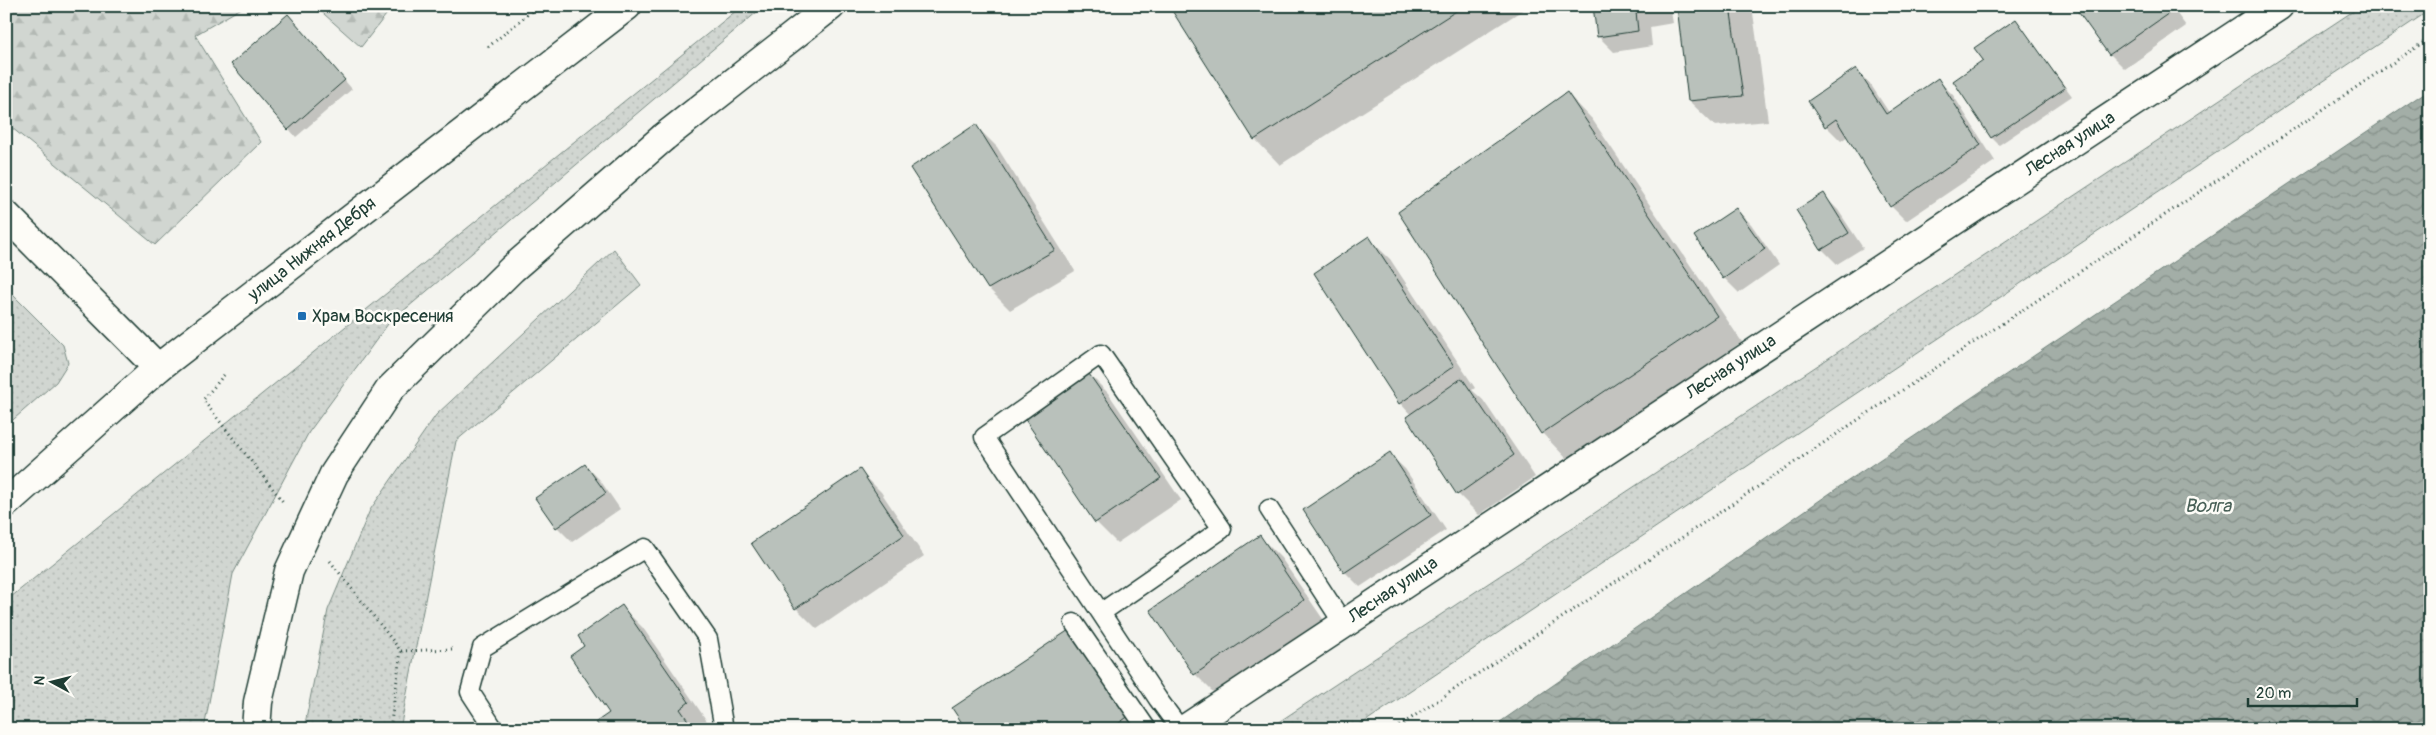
<svg xmlns="http://www.w3.org/2000/svg" width="2436" height="735" font-family="Pangolin,sans-serif">
	<defs>
		<pattern id="grass-dots" width="8" height="8" patternUnits="userSpaceOnUse" patternTransform="scale(1.25)"><rect width="8" height="8" fill="#d1d6d1"/><path d="M2 2h.1M6 6h.1" fill="none" stroke="#b3b9b4" stroke-width="1.8" stroke-linecap="round"/></pattern>
		<pattern id="forest-firs" width="22" height="20" patternUnits="userSpaceOnUse" patternTransform="scale(1.25)"><rect width="22" height="20" fill="#d1d6d1"/><path d="M5 1l3.5 6h-7zM16 11l3.5 6h-7z" fill="#b3b9b4"/></pattern>
		<pattern id="water-waves" width="16" height="10" patternUnits="userSpaceOnUse" patternTransform="scale(1.25)"><rect width="16" height="10" fill="#a3aea7"/><path d="M0 5q4-4 8 0t8 0" fill="none" stroke="#848f89"/></pattern>
	</defs>
	<rect width="100%" height="100%" fill="#f4f4ef"/>
	<filter id="ink" filterUnits="userSpaceOnUse"><feTurbulence type="fractalNoise" baseFrequency=".02" numOctaves="2"/><feDisplacementMap in="SourceGraphic" scale="10" xChannelSelector="R" yChannelSelector="G"/><feConvolveMatrix kernelMatrix="1 2 1 2 8 2 1 2 1" color-interpolation-filters="sRGB"/></filter>
	<g filter="url(#ink)">
		<g fill="url(#grass-dots)" stroke="#788a82">
			<polygon points="742,6 764,6 388,324 309,432 233,574 204,729 6,729 6,601"/>
			<polygon points="2361,6 2430,6 2430,10 1354,729 1268,729"/>
			<polygon points="614,249 641,285 456,441 400,729 304,729 328,610 370,510 436,415"/>
			<polygon points="6,288 63,345 68,363 56,382 6,426"/>
		</g>
		<g fill="url(#forest-firs)" stroke="#788a82">
			<polygon points="6,6 245,6 195,35 261,142 155,245 6,123"/>
			<polygon points="315,6 393,6 361,47"/>
		</g>
		<polygon fill="url(#water-waves)" stroke="#6e8179" points="2430,89 2430,729 1490,729 1839,487"/>
		<g fill="#0003">
			<polygon points="1178,6 1529,6 1280,165 1255,139"/>
			<polygon points="1594,6 1670,6 1673,23 1650,27 1652,46 1614,52 1599,37"/>
			<polygon points="1678,6 1752,6 1768,121 1715,126 1689,101"/>
			<polygon points="1908,6 1918,6 1912,10"/>
			<polygon points="1990,6 2008,6 1997,13"/>
			<polygon points="2076,6 2171,6 2186,26 2125,69 2110,54"/>
			<polygon points="2016,21 2072,96 1999,145 1992,138"/>
			<polygon points="295,23 352,89 296,137 289,129"/>
			<polygon points="1856,70 1871,85 1890,114 1938,80 1953,95 1995,161 1906,221 1891,206 1848,136 1841,141 1826,126"/>
			<polygon points="1567,93 1592,119 1742,342 1567,459 1542,433"/>
			<polygon points="976,126 997,147 1075,271 1010,310 988,288"/>
			<polygon points="1823,195 1838,210 1863,248 1837,264 1822,249 1798,210"/>
			<polygon points="1736,209 1751,224 1779,265 1739,293 1724,278 1696,237"/>
			<polygon points="1368,238 1390,259 1475,388 1472,390 1483,400 1535,477 1479,515 1458,494 1411,415 1400,403"/>
			<polygon points="1087,372 1108,393 1181,500 1117,543 1096,522"/>
			<polygon points="1389,454 1405,469 1446,530 1360,587 1345,572 1304,510"/>
			<polygon points="585,465 600,480 620,509 572,542 557,527"/>
			<polygon points="860,471 881,492 924,556 817,629 796,608"/>
			<polygon points="1260,537 1281,558 1325,622 1216,695 1195,674"/>
			<polygon points="622,607 643,628 709,724 702,729 603,729 611,714 586,646"/>
			<polygon points="1086,645 1143,729 968,729"/>
		</g>
		<g fill="#b9c1bb" stroke="#1f3d34">
			<polygon points="1176,6 1464,6 1254,140 1171,9"/>
			<polygon points="1593,6 1658,6 1658,8 1636,12 1638,31 1597,37"/>
			<polygon points="1677,6 1730,6 1743,96 1688,101"/>
			<polygon points="2074,6 2168,6 2172,11 2109,55"/>
			<polygon points="288,14 345,80 288,130 231,64"/>
			<polygon points="2016,19 2065,88 1991,138 1953,81 1983,60 1974,48"/>
			<polygon points="1856,68 1886,114 1938,78 1981,145 1890,207 1836,119 1825,127 1808,101"/>
			<polygon points="1567,92 1717,316 1541,434 1398,212"/>
			<polygon points="976,124 1055,250 988,289 910,168"/>
			<polygon points="1824,193 1849,233 1821,250 1796,210"/>
			<polygon points="1736,208 1765,249 1723,279 1694,236"/>
			<polygon points="1369,236 1454,366 1399,404 1314,273"/>
			<polygon points="1087,371 1161,478 1095,523 1022,415"/>
			<polygon points="1462,378 1514,455 1457,495 1406,417"/>
			<polygon points="1390,452 1431,515 1344,573 1303,510"/>
			<polygon points="585,464 606,493 556,528 535,498"/>
			<polygon points="860,469 904,535 795,609 751,543"/>
			<polygon points="1260,535 1304,600 1194,675 1150,610"/>
			<polygon points="622,605 689,702 680,709 694,729 601,729 596,722 609,713 570,656 584,646 578,636"/>
			<polygon points="1072,628 1130,715 1111,729 966,729 952,708"/>
		</g>
		<g fill="none" stroke-linecap="round" stroke-linejoin="round">
			<g stroke="#1f3d34" stroke-width="21">
				<g id="service">
					<polyline points="1269,509 1343,623"/>
					<polyline points="1102,612 1222,529 1101,354 984,437 1158,699 1180,729"/>
					<polyline points="1074,623 1147,729"/>
					<polyline points="494,729 470,692 482,648 645,548 708,639 724,729"/>
				</g>
			</g>
			<g stroke="#1f3d34" stroke-width="31">
				<polyline id="minor" points="1185,729 2279,6"/>
			</g>
			<g stroke="#1f3d34" stroke-width="31">
				<polyline id="primary" points="6,215 158,368"/>
			</g>
			<g stroke="#1f3d34" stroke-width="31">
				<g id="trunk">
					<polyline points="664,137 831,6"/>
					<polyline points="6,503 158,368 627,6"/>
				</g>
			</g>
			<g stroke="#1f3d34" stroke-width="3" stroke-dasharray="1 4" stroke-linecap="butt">
				<polyline points="488,47 538,6"/>
				<polyline points="224,375 203,400 284,503"/>
				<polyline points="330,561 401,651 390,729"/>
				<polyline points="401,651 453,649"/>
				<polyline points="1395,729 2430,38"/>
			</g>
			<use href="#service" stroke="#fdfcf7" stroke-width="18"/>
			<use href="#minor" stroke="#fdfcf7" stroke-width="28"/>
			<use href="#primary" stroke="#fdfcf7" stroke-width="28"/>
			<use href="#trunk" stroke="#fdfcf7" stroke-width="28"/>
			<g stroke="#1f3d34" stroke-width="31" stroke-linecap="butt">
				<polyline id="trunk-bridge" points="256,729 258,702 289,571 334,474 390,389 512,269 664,137"/>
			</g>
			<use href="#trunk-bridge" stroke="#fdfcf7" stroke-width="28"/>
		</g>
	</g>
	<rect fill="#1f6fb2" stroke="#fdfcf7" stroke-width="2" x="297" y="311" width="10" height="10" rx="2.5"/>
	<g text-anchor="middle" dominant-baseline="central" stroke-width="5" stroke-linejoin="round" paint-order="stroke">
		<g font-size="18" fill="#1f3d34" stroke="#fdfcf7">
			<text transform="translate(2070 144) rotate(-33)">Лесная улица</text>
			<text transform="translate(312 249) rotate(-38)">улица Нижняя Дебря</text>
			<text transform="translate(1731 367) rotate(-33)">Лесная улица</text>
			<text transform="translate(1393 590) rotate(-34)">Лесная улица</text>
		</g>
		<g font-size="18" fill="#1f3d34" stroke="#fdfcf7" text-anchor="start">
			<text x="312" y="316">Храм Воскресения</text>
		</g>
		<g font-size="19" font-style="italic" fill="#475f56" stroke="#fdfcf7">
			<text x="2208" y="506">Волга</text>
		</g>
	</g>
	<rect width="2436" height="735" fill="none" stroke="#fdfcf7" stroke-width="25"/>
	<rect x="12" y="12" width="2411" height="710" fill="none" stroke="#1f3d34" stroke-width="2" filter="url(#ink)"/>
	<g transform="translate(52 682) rotate(277)" stroke="#fdfcf7" stroke-width="4" paint-order="stroke">
	<path d="M0-4L9 19L0 12L-9 19Z" fill="#1f3d34"/>
	<text y="-8" font-size="14" font-weight="bold" text-anchor="middle" fill="#1f3d34">N</text>
	</g>
	<path d="M2248 698v8h109v-8" fill="none" stroke="#1f3d34" stroke-width="2.5"/>
	<text x="2256" y="698" font-size="15" fill="#1f3d34" stroke="#fdfcf7" stroke-width="4" paint-order="stroke">20 m</text>
</svg>
